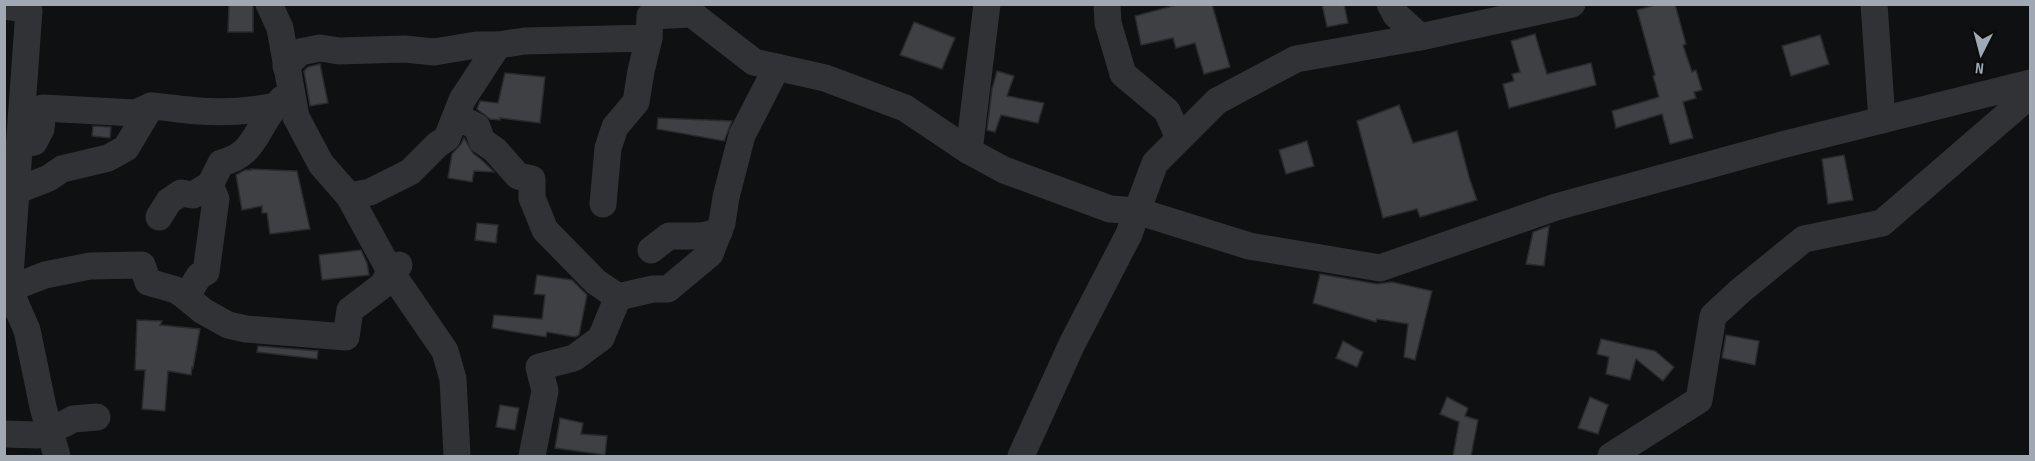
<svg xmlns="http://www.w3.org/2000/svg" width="2035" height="461" font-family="'Sofia Sans Condensed',sans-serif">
	<rect width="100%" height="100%" fill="#0f1011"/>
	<g fill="#3e4044" stroke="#292a2d" stroke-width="1.5">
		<polygon points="229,4 253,4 253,32 228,32"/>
		<polygon points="1180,4 1212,4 1230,67 1204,74 1195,43 1176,48 1173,38 1141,45 1135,16"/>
		<polygon points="1322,4 1344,4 1348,23 1327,27"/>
		<polygon points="1659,4 1675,4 1686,44 1683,45 1692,72 1696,70 1702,90 1694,92 1696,98 1683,102 1693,138 1670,144 1662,114 1616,128 1612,111 1659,97 1653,76 1655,75 1637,10"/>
		<polygon points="914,22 955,38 942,69 900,55"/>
		<polygon points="1535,34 1547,74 1591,63 1596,85 1509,108 1503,84 1514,81 1512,74 1520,72 1511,41"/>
		<polygon points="1820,35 1829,64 1791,76 1782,46"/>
		<polygon points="320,64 328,103 310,106 304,71 308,67"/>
		<polygon points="997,71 1014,76 1007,96 1044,103 1038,123 1001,115 995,132 987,130 992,89"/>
		<polygon points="505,73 545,77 540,123 500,118 500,120 490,119 477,109 480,101 498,103"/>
		<polygon points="1399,105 1413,143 1457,131 1469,177 1477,200 1420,217 1417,209 1383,218 1357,121"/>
		<polygon points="658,118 732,121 724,141 657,129"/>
		<polygon points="93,126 111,127 110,138 92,136"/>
		<polygon points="464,138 473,153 484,162 494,172 474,171 472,182 448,178 452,154 461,144"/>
		<polygon points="1307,141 1314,166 1286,174 1279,150"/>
		<polygon points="1844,155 1853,200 1828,204 1822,159"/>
		<polygon points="251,169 297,171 310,229 270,234 267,213 262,213 262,206 242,210 236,175 245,170 251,170"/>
		<polygon points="477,223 498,225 496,243 475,240"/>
		<polygon points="1549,226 1544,266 1526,264 1533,232"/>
		<polygon points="361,250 367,263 369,275 322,280 319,255"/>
		<polygon points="1320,274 1377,284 1392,282 1432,291 1415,360 1404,357 1408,324 1377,319 1376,322 1313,303"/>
		<polygon points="537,275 572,280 587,295 579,335 575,337 547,332 546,337 492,328 494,315 542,319 545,295 534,294"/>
		<polygon points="137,320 162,321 160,325 200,329 193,368 192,367 191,375 168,371 165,411 142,409 145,370 135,370"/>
		<polygon points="1726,335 1759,341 1755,365 1722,358"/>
		<polygon points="1601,339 1655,351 1674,367 1663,381 1636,359 1630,380 1606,374 1609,357 1597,354"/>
		<polygon points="1343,341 1363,352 1357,367 1336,358"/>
		<polygon points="258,346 318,351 317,359 257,352"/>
		<polygon points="1447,397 1468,408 1465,416 1478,420 1471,456 1453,456 1459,422 1440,414"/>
		<polygon points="1590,397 1608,405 1598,434 1578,428"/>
		<polygon points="500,405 519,408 515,430 496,427"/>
		<polygon points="560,418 583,423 581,434 607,436 605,455 555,448"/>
	</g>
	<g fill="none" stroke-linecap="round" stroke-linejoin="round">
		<g stroke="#303236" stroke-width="27">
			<polyline points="269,4 280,28 296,117 321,164 349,196 390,271 445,351 453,379 457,456"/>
			<polyline points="679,4 754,62 825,78 905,108 969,151"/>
			<polyline points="987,4 969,151 1004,170 1110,209 1137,211 1155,163 1217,101 1296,59 1420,37 1572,4"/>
			<polyline points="1107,4 1108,23 1123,74 1167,111 1179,138"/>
			<polyline points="1390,4 1396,15 1420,37"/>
			<polyline points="1874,4 1882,120"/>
			<polyline points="4,6 29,10 9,289 6,304"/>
			<polyline points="286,66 300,52 320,48 339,51 405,49 434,52 476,45 498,45 525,41 649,38 650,16 691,14"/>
			<polyline points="456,116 477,127 482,141 495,150 518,176 532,179 532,198 545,230 596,282 618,297 653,289 668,289 710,254 722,223 726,197 742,135 777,67"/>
			<polyline points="20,145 34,142 41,129 43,108 135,113 151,106"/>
			<polyline points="210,185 216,199 206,272 199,276 186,297 203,311 228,325 246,329 346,337 350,310 383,285 390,271 399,265"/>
			<path d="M16 191 49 178 62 169 108 158 126 148 151 106C167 107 183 110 199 111 225 113 251 111 276 106"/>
			<polyline points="349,196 370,192 410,172 437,145 447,138 462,100 498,45"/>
			<polyline points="603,204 608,148 615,127 636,102 641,71 649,38"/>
			<path d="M159 217 169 201 181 193 193 195 210 185 221 163C249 156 253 140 267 118 271 111 277 106 282 99"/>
			<polyline points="651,250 669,236 702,236 719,232"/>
			<polyline points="4,434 37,435 49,428 64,424 73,419 97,417"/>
			<polyline points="57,456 43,407 27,330 9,289 45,275 90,266 142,265 148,282 176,290 186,297"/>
			<polyline points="532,456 545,391 539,367 574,358 601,338 618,297"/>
			<polyline points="1021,456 1072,344 1129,234 1137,211 1249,246 1380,268 1556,207 1778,146 2030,83"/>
			<polyline points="1611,456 1699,400 1713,316 1740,291 1804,239 1882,223 2030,95"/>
		</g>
	</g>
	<rect width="2035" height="461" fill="none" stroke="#a0a9b3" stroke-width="12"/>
	<g transform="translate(1981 54) rotate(186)" stroke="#0b0b0c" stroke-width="4.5" paint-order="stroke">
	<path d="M0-4.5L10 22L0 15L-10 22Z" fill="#a0a9b3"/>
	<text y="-9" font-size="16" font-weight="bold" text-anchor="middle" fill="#a0a9b3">N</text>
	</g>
</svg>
